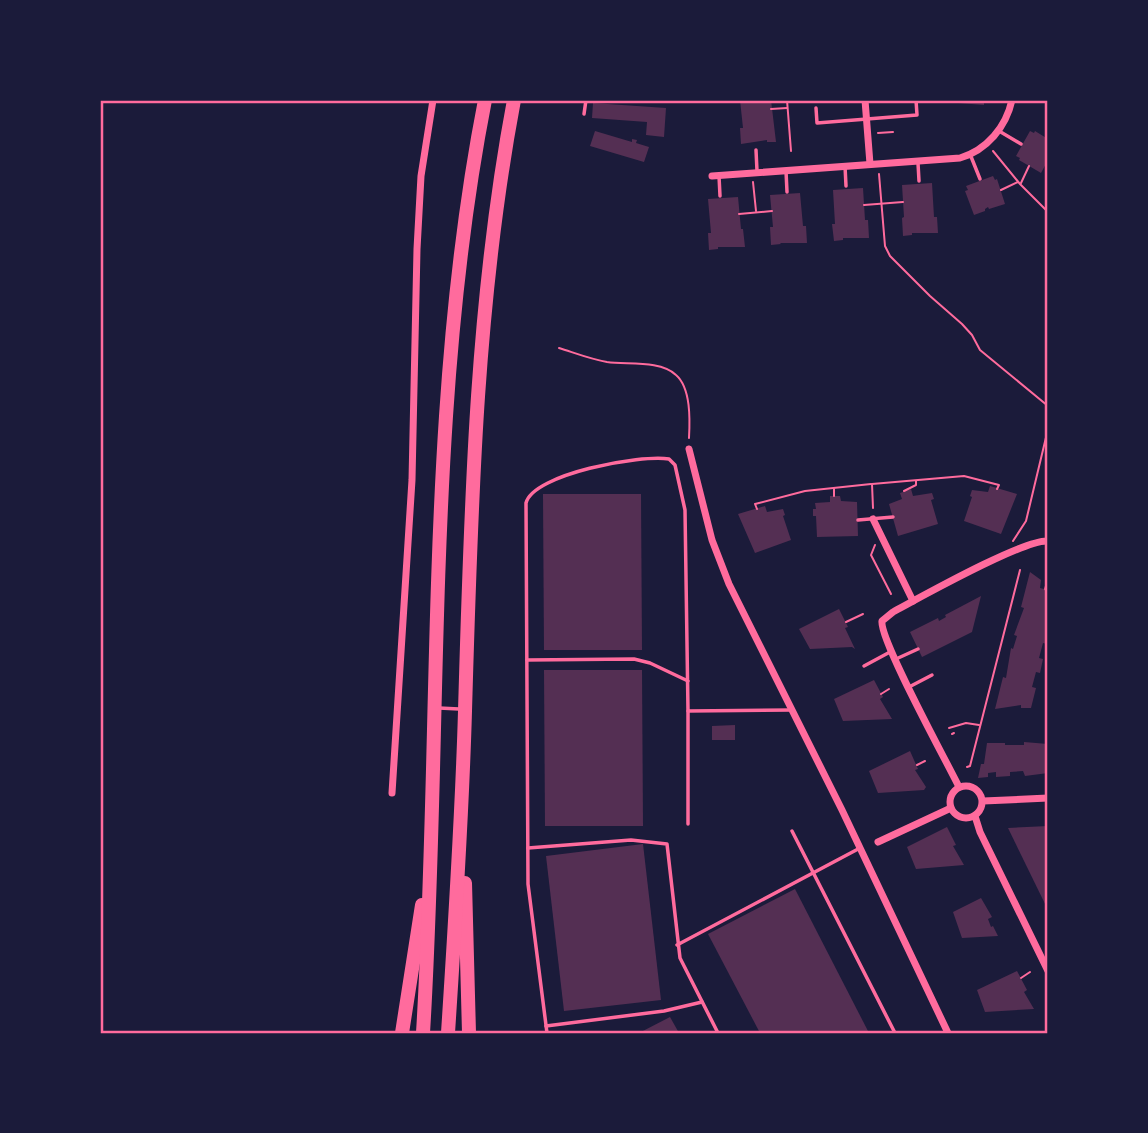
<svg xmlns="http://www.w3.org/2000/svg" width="1148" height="1133" font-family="'Alegreya Sans',sans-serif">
	<rect width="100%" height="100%" fill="#1b1b3a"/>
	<g fill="#542f53">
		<polygon points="740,100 771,100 776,142 767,142 767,140 741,144 740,128 743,128"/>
		<polygon points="959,100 989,100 988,103 984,103 984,105 958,103"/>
		<polygon points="593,103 666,108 664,137 646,135 647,122 592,118"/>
		<polygon points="595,131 632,142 632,139 637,140 636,143 649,147 644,162 590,146"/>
		<polygon points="1030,131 1034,133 1035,131 1048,139 1048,160 1041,173 1019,160 1020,158 1016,156"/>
		<polygon points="993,176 995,180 997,179 1005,204 989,209 988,207 985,209 985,211 974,215 965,191 968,190 966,186"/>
		<polygon points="932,183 934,217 937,217 938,233 912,233 912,235 903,236 902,218 904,217 902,185"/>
		<polygon points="863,188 865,220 868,220 869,238 843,238 843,240 834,241 832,224 835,224 833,190"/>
		<polygon points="800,193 803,226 806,226 807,243 780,243 781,244 771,245 770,227 773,227 770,195"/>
		<polygon points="738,197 741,229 743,229 745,247 718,247 718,249 709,250 708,233 711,233 708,199"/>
		<polygon points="990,486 1017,494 1001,534 964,521 972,497 970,496 972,490 988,492"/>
		<polygon points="911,489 913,496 932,493 934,499 931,500 938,524 898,536 889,504 902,499 900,493"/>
		<polygon points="543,494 641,494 642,650 544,650"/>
		<polygon points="830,496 840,496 841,501 857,502 858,536 817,537 816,516 813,516 813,509 816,509 815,503 830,502"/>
		<polygon points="765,506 767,512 783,509 785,515 783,516 791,540 755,553 738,514"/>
		<polygon points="1030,572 1041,580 1040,588 1048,590 1046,629 1048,629 1048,640 1047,644 1043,643 1039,658 1043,659 1040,673 1036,672 1032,687 1036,688 1031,708 1021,708 1021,705 995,709 1003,677 1006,678 1011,648 1013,649 1017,636 1014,635 1024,608 1021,607"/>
		<polygon points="981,596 972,632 922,657 910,632 938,618 939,621 946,617 945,615"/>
		<polygon points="839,609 848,627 845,628 855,649 852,647 810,649 799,629"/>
		<polygon points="544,670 642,670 643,826 545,826"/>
		<polygon points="874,680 883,697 880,699 892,719 843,721 834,699"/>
		<polygon points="735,725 735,740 712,740 712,726"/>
		<polygon points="1024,742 1048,744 1048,773 1025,776 1023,771 1010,772 1010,776 996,777 996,772 988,773 988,777 978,778 981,764 984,764 987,743 1005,743 1005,745 1024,745"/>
		<polygon points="910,751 918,769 915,770 926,787 924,790 878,793 869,771"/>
		<polygon points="1048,826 1048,910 1008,828"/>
		<polygon points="947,827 956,845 953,846 964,865 916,869 907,847"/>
		<polygon points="643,844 661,1000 564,1011 546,856"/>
		<polygon points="795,889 869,1033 760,1033 708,934"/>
		<polygon points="981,898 992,917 988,919 991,927 993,926 998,936 962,938 953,912"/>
		<polygon points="1017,971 1027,990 1024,992 1034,1009 985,1012 977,990"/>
		<polygon points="670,1017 679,1033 639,1033"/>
	</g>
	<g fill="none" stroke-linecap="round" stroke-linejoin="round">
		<g stroke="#ff6b9d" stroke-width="2">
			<polyline points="787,100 791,151"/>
			<polyline points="771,109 787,108"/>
			<polyline points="878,133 893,132"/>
			<polyline points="993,151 1020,184 1048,212"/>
			<polyline points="879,174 885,246 890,256 930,296 962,324 972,335 980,350 1048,406"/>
			<polyline points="753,182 756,211"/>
			<polyline points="1021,183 1029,166"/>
			<polyline points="1001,190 1018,182"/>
			<polyline points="864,205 903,202"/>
			<polyline points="739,214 772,211"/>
			<path d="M559 348C575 353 590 359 607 362 627 365 660 360 676 375 691 388 690 420 689 438"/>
			<polyline points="834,489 834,496"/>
			<polyline points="904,491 916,485 916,481"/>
			<polyline points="873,508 872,484 964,476 999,485 997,489"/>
			<polyline points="757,509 755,504 805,491 871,484"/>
			<polyline points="1013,541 1026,521 1048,429"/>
			<polyline points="875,545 871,555 891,594"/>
			<polyline points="846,622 863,614"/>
			<polyline points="881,694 889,689"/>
			<polyline points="949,728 966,723 979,725"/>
			<polyline points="952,734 954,733"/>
			<polyline points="917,765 925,761"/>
			<polyline points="967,767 970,766 1020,570"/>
			<polyline points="1021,978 1030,972"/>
		</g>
		<g stroke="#ff6b9d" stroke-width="3.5">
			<polyline points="816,108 817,123 917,115 916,100"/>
			<polyline points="584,114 586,100"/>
			<polyline points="999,131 1021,144"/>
			<polyline points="756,150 757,171"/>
			<polyline points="970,154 980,179"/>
			<polyline points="918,163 919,181"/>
			<polyline points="845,166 846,186"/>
			<polyline points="786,171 787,192"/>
			<polyline points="719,176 720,196"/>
			<polyline points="858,520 893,517"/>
			<polyline points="1046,589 1048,581"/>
			<polyline points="896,659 918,649"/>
			<polyline points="527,660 634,659 650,663 688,681"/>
			<polyline points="864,666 890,652"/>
			<polyline points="909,687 932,675"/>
			<polyline points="439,708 459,709"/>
			<polyline points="688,824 688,711"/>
			<polyline points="792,831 895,1033"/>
			<polyline points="528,848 631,840 667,844 680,958 718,1033"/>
			<polyline points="677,945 860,848"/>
			<polyline points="546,1026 664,1011 702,1002"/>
			<path d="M547 1033 528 884 526 503C533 474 641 454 669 459L675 465 685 510 688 711 792 710"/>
		</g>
		<g stroke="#ff6b9d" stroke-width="7">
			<polyline points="865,100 870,164"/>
			<path d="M712 176 960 158C987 150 1006 127 1012 100"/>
			<polyline points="689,449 712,540 729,584 842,810 948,1033"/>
			<polyline points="873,519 913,601"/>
			<circle cx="966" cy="802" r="16"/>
			<path d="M959 787C947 762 879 639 882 621L893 612C921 597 1024 539 1048 541"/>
			<polyline points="392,793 412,480 417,249 421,176 433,100"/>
			<polyline points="983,801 1048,798"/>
			<polyline points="975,816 980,832 1048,971"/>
			<polyline points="878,842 951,808"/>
		</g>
		<g stroke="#ff6b9d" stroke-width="14">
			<polyline points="465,883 469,1033"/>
			<polyline points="402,1033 422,905"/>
			<path d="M423 1033C442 723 425 406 485 100"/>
			<path d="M448 1033C455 926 462 818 465 711 471 506 476 301 514 100"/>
		</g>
	</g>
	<rect width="1148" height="1133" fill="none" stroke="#1b1b3a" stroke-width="203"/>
	<rect x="102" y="102" width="944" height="930" fill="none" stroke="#ff6b9d" stroke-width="2.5"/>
</svg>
